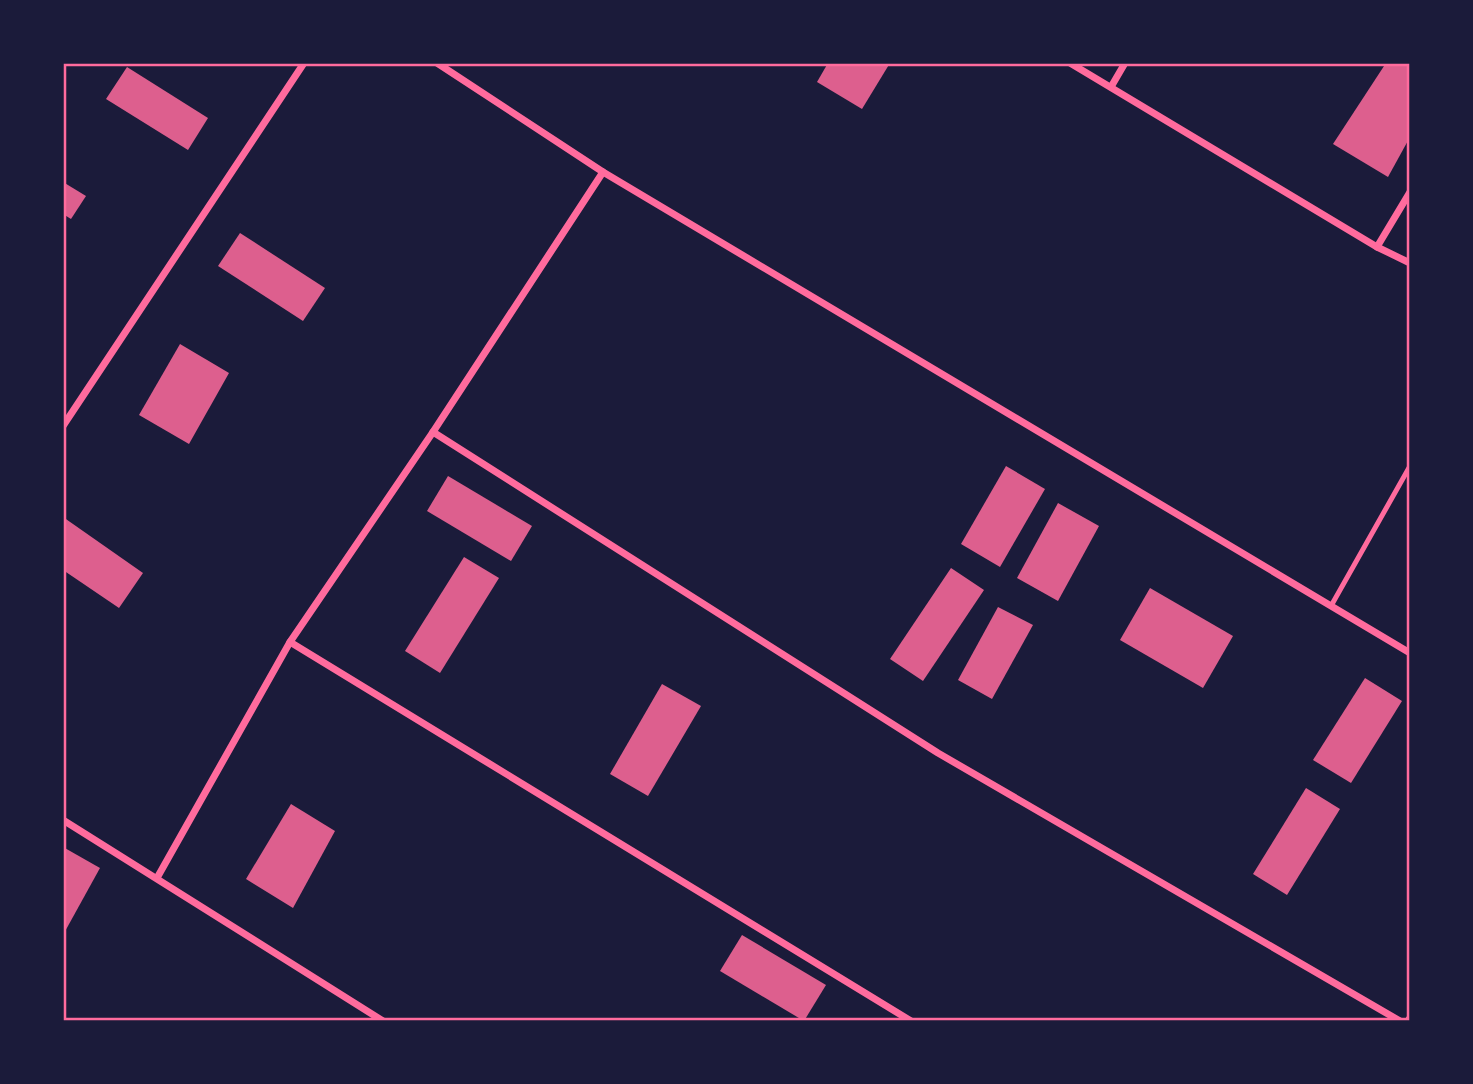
<svg xmlns="http://www.w3.org/2000/svg" width="1473" height="1084" font-family="'Space Grotesk',sans-serif">
	<rect width="100%" height="100%" fill="#1b1b3a"/>
	<g fill="#dd5f8e">
		<polygon points="828,63 890,63 862,109 817,82"/>
		<polygon points="1386,63 1402,63 1410,68 1410,137 1388,177 1333,144"/>
		<polygon points="127,67 208,118 188,150 106,99"/>
		<polygon points="63,182 86,196 71,219 63,214"/>
		<polygon points="240,233 325,288 303,321 218,266"/>
		<polygon points="180,344 229,373 189,444 139,415"/>
		<polygon points="1006,466 1045,489 1000,567 961,544"/>
		<polygon points="448,476 532,526 511,561 427,511"/>
		<polygon points="1058,503 1099,526 1058,601 1017,578"/>
		<polygon points="63,517 143,573 119,608 63,570"/>
		<polygon points="464,557 499,578 440,673 405,651"/>
		<polygon points="951,568 984,590 923,681 890,659"/>
		<polygon points="1150,588 1233,636 1203,688 1120,640"/>
		<polygon points="998,607 1033,625 992,699 958,680"/>
		<polygon points="1365,678 1402,701 1351,783 1313,760"/>
		<polygon points="662,684 701,706 648,796 610,774"/>
		<polygon points="1306,788 1340,809 1287,895 1253,874"/>
		<polygon points="291,804 335,831 293,908 246,879"/>
		<polygon points="63,847 100,868 63,935"/>
		<polygon points="742,935 826,985 804,1021 720,971"/>
	</g>
	<g fill="none" stroke-linecap="round" stroke-linejoin="round">
		<polyline stroke="#ff6b9d" stroke-width="5" points="1331,606 1410,466"/>
		<g stroke="#ff6b9d" stroke-width="7">
			<polyline points="437,63 603,172 1410,653"/>
			<polyline points="1070,63 1377,247 1410,263"/>
			<polyline points="1111,87 1125,63"/>
			<polyline points="1377,247 1410,192"/>
			<polyline points="63,426 304,63"/>
			<polyline points="433,432 938,753 1400,1021"/>
			<polyline points="290,642 911,1021"/>
			<polyline points="63,820 383,1021"/>
			<polyline points="157,878 290,642 433,432 603,172"/>
			<polyline points="1408,1021 1410,1018"/>
		</g>
	</g>
	<rect width="1473" height="1084" fill="none" stroke="#1b1b3a" stroke-width="130"/>
	<rect x="65" y="65" width="1343" height="954" fill="none" stroke="#ff6b9d" stroke-width="2.5"/>
</svg>
